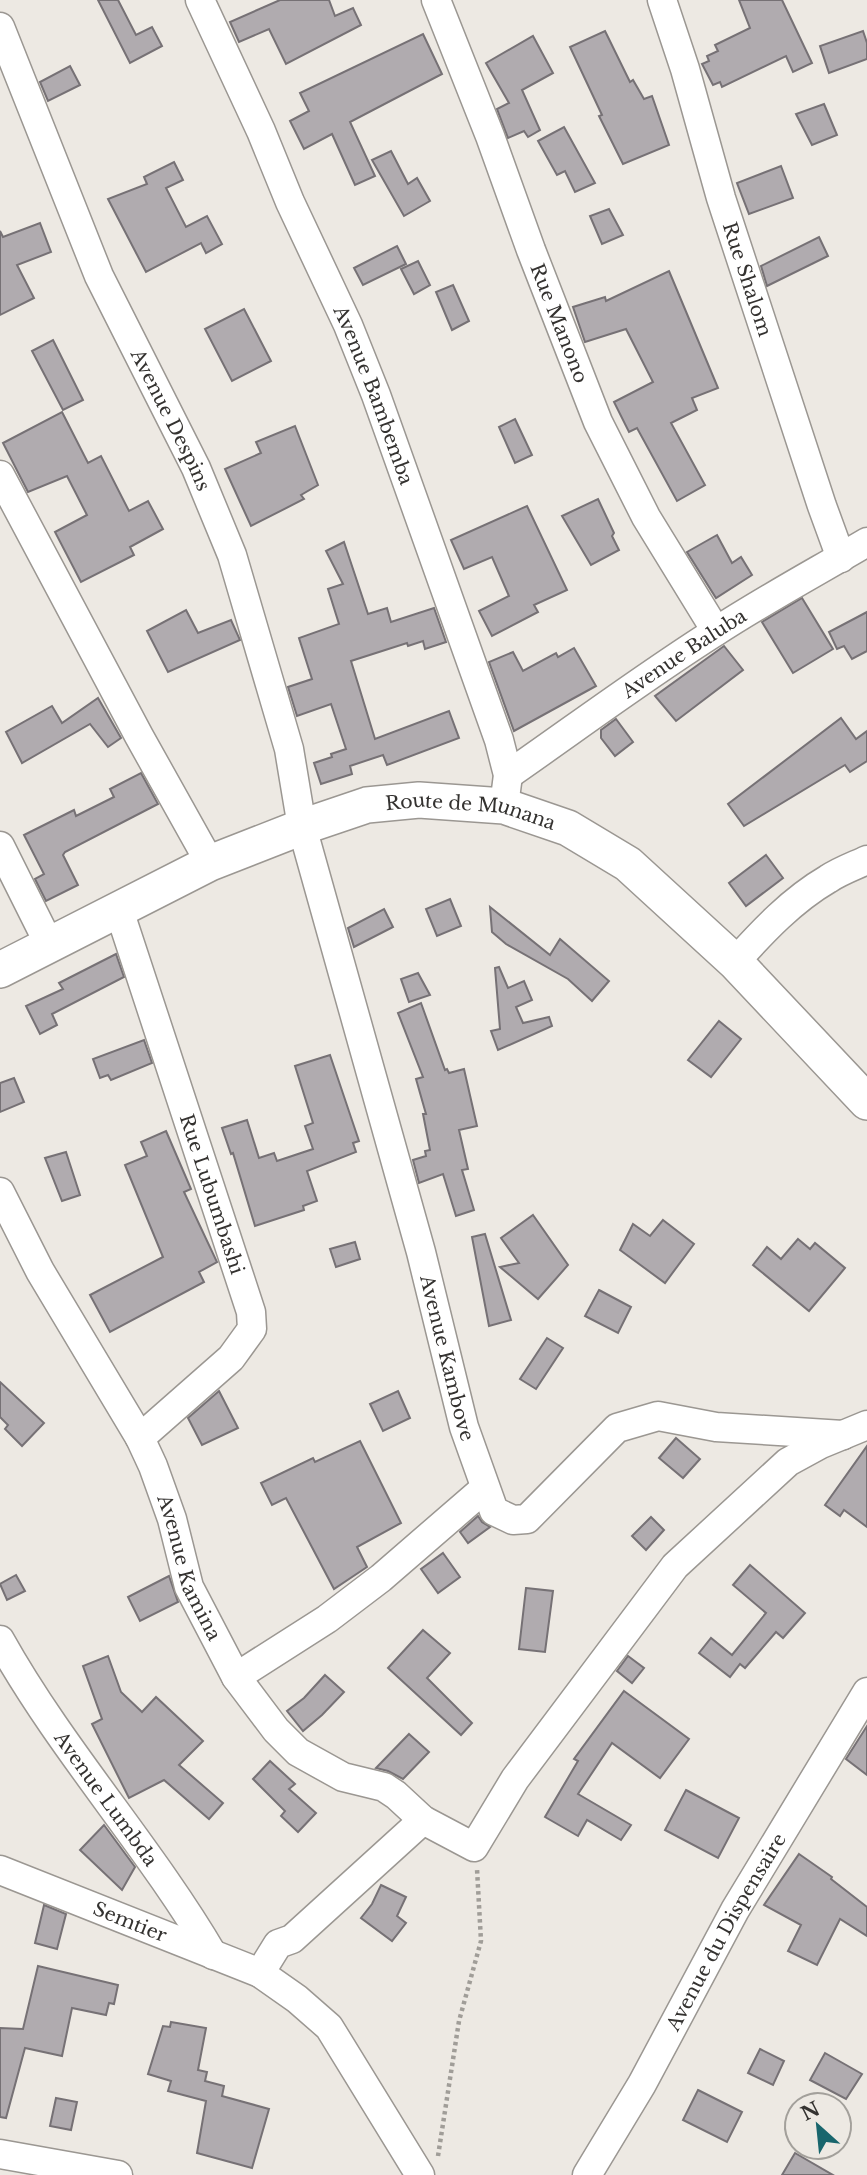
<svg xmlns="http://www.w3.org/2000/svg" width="867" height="2175" font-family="'Libre Baskerville',serif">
	<rect width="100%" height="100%" fill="#ede9e3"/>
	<g fill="#b0abaf" stroke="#767175" stroke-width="2">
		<polygon points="98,0 118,0 136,35 152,27 162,46 130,63"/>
		<polygon points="280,0 329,0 335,16 353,8 361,25 286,64 269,29 239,42 230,22"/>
		<polygon points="739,0 782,0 812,63 793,72 786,56 722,87 720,82 713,85 702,64 709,61 707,56 718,51 715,45 750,28"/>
		<polygon points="605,31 630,82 633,80 644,99 652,96 669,145 623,164 599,116 602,115 570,47"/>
		<polygon points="863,31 867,43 867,59 829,73 820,46"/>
		<polygon points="423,34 442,74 350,122 375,176 355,185 332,134 304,149 290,121 309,111 300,93"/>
		<polygon points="533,36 553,73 522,90 540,130 528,137 524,131 508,138 497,109 509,103 486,63"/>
		<polygon points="70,66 80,85 48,101 40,82"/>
		<polygon points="824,104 837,135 812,145 796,114"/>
		<polygon points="564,127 595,183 575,192 565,171 557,175 538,141"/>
		<polygon points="391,151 408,184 417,178 430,201 404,216 372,160"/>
		<polygon points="174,162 183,180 166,188 186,227 207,216 222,244 206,253 201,243 146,272 108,199 147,184 144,177"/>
		<polygon points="781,166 793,198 749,214 737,183"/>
		<polygon points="609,209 623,235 602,244 590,216"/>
		<polygon points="40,223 51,252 17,265 34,298 0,315 0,231 3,237"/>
		<polygon points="819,237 828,256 767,286 761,266"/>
		<polygon points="397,246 406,264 363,285 354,268"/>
		<polygon points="418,261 430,285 414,294 401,269"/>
		<polygon points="669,271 718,388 692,398 697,410 671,423 705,485 677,501 637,428 629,432 614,402 653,382 626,329 585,342 573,307 605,297 606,301"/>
		<polygon points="453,285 469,321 452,330 436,292"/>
		<polygon points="244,309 271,361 232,381 205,329"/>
		<polygon points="53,340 83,400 63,410 32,351"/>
		<polygon points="62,412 88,463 101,456 129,511 148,501 163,529 130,547 134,555 81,582 55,532 87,515 67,476 28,492 3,443"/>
		<polygon points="515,419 532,455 515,463 499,427"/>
		<polygon points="295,426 318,485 301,495 304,499 251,526 225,469 261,453 256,442"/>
		<polygon points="598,499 614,533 612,536 619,550 591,565 562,516"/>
		<polygon points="527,506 567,590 534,605 538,612 492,636 479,611 509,596 492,557 464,569 451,540"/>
		<polygon points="717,535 732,563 741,557 752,575 716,598 687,552"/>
		<polygon points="344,542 368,614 387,608 391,622 434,608 446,642 425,649 423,641 408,646 407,643 351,661 375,739 449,711 459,738 387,765 383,755 350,766 352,774 321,784 314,763 332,757 331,754 346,749 331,704 297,716 288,687 312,679 299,638 339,624 328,589 343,584 326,551"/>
		<polygon points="802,598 833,649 793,673 762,622"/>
		<polygon points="186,610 198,633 231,620 240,640 168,672 147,631"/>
		<polygon points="867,612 867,651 852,659 844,646 837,649 829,632"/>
		<polygon points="724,646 743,670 676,721 655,696"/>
		<polygon points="574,648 596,686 514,731 489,662 513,652 523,671 556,653 558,657"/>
		<polygon points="98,698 121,738 108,747 90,724 22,763 6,732 52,706 62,723"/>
		<polygon points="841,718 856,739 867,731 867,761 850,772 845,765 744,826 728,804"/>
		<polygon points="616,719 633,742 615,756 601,738 601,730"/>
		<polygon points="141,773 158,804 65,852 63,855 78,885 46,901 35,879 44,874 24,835 74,810 76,816 114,797 110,789"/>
		<polygon points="766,855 783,878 746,906 729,883"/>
		<polygon points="450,899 461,926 437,936 426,909"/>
		<polygon points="490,907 550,955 560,939 609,981 592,1001 568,979 506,944 492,932"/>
		<polygon points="384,909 393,927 354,947 348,928"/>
		<polygon points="116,954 124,977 52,1014 57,1025 40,1034 26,1006 63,989 59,983"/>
		<polygon points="499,967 508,988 524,981 532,1000 516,1007 523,1023 549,1017 552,1026 498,1050 491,1031 500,1029 495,968"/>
		<polygon points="418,973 430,995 409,1002 401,979"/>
		<polygon points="421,1003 445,1070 447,1069 449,1073 464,1069 477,1126 459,1130 468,1169 462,1170 474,1210 456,1216 443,1174 419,1183 413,1160 426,1156 425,1151 430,1150 423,1114 426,1114 416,1079 423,1077 398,1013"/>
		<polygon points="719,1021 741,1039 711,1077 688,1060"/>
		<polygon points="144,1040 152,1063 111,1080 108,1075 100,1078 93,1059"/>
		<polygon points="330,1055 359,1141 353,1143 356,1152 307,1171 317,1201 303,1206 304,1210 255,1226 233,1153 231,1154 222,1128 247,1120 259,1158 274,1153 277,1161 313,1149 305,1126 313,1123 295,1066"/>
		<polygon points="14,1078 24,1102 0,1112 0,1083"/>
		<polygon points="166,1131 191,1189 184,1192 217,1262 199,1272 204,1282 110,1332 90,1295 163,1257 125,1165 147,1156 141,1142"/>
		<polygon points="66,1152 80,1195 62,1201 45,1158"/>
		<polygon points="533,1215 568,1265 538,1299 500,1267 519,1263 501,1238"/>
		<polygon points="663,1220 694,1244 665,1283 620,1250 633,1224 650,1236"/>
		<polygon points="485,1234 511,1320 489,1326 472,1237"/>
		<polygon points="798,1239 810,1249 815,1243 845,1268 809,1311 753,1265 767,1247 781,1259"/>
		<polygon points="355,1242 360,1259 336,1267 330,1249"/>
		<polygon points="599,1290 631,1307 618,1333 585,1316"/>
		<polygon points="547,1338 563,1348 536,1389 520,1379"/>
		<polygon points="0,1382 44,1423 22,1446 5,1429 8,1425 0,1417"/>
		<polygon points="219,1391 238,1428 202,1445 188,1418"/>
		<polygon points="398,1391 410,1418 383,1431 370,1404"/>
		<polygon points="676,1438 700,1459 683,1478 659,1458"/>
		<polygon points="360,1441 401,1523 357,1547 367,1567 334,1589 286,1498 272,1505 261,1483 313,1458 315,1462"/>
		<polygon points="867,1446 867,1527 844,1510 840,1516 825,1505"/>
		<polygon points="478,1516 482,1522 490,1527 468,1543 460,1532"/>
		<polygon points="651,1517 664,1530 646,1550 632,1536"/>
		<polygon points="443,1553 460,1577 438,1593 421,1569"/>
		<polygon points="750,1565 805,1613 783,1638 776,1632 745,1668 740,1664 730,1677 699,1653 711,1638 732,1655 766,1613 733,1585"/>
		<polygon points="16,1575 25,1591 7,1600 0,1584"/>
		<polygon points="169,1576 178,1602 140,1621 128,1597"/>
		<polygon points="526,1588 553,1591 545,1652 519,1649"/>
		<polygon points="423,1630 450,1653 427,1678 472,1723 461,1735 388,1668"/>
		<polygon points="108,1656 121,1692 142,1712 156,1697 203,1741 179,1765 223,1803 209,1819 164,1780 129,1798 92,1724 102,1719 83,1666"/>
		<polygon points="628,1656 644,1668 632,1683 617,1671"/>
		<polygon points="325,1675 344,1692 322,1715 303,1731 287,1711 304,1698"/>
		<polygon points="624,1691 689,1739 660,1778 612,1743 578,1794 631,1825 621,1840 587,1820 578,1836 545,1817 578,1761 574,1759"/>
		<polygon points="867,1726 867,1775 846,1759"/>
		<polygon points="409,1734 429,1752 403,1779 388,1771 376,1768"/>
		<polygon points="270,1761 295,1784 289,1789 316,1813 298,1832 281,1816 285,1811 253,1779"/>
		<polygon points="686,1790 739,1818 718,1858 665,1830"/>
		<polygon points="104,1825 135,1867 122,1890 80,1850"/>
		<polygon points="799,1854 832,1877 831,1879 867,1907 867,1936 840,1919 817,1965 788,1951 801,1925 764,1905"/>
		<polygon points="381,1885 406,1897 397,1916 406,1923 392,1941 361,1918 372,1904"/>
		<polygon points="44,1905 66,1914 57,1949 35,1943"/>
		<polygon points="38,1966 118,1985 114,2004 109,2003 106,2015 72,2008 62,2056 25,2048 6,2118 0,2117 0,2028 23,2029"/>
		<polygon points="171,2022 206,2028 198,2070 207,2072 205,2081 224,2086 222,2096 269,2109 252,2168 197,2153 206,2101 168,2091 171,2081 148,2074 163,2026 170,2027"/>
		<polygon points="760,2049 784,2061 773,2085 748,2073"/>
		<polygon points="825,2053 862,2074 846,2099 810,2080"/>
		<polygon points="698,2090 742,2112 727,2142 683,2120"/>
		<polygon points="56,2098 77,2102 71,2130 50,2126"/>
		<polygon points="795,2153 833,2175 782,2175"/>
	</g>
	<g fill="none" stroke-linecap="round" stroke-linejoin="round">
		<g stroke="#9b9792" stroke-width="31">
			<g id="minor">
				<path id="s1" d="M200 0 261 131 290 202 348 325 376 395 499 740 508 775 504 806"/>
				<path id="s2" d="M436 0 490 136 531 250 598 422 646 517 716 631"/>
				<path id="s3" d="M662 0 685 69 721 198 822 506 841 558"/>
				<path id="s4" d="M0 27 99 276 196 468 232 555 289 749 302 827 421 1252 464 1427 494 1511 513 1520 527 1519 617 1428 658 1416 716 1427 843 1435"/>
				<polyline points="0,475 139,736 210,863"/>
				<path id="s5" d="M508 775C577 727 644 677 715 632 764 600 816 572 867 542"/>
				<polyline points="0,846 50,946"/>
				<path id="s6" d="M119 910 251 1312 252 1329 231 1358 140 1438"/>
				<path d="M735 962C763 931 792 900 828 879 840 871 854 866 867 860"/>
				<path id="s7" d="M0 1192 40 1271 140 1438 153 1466 172 1519 189 1587 236 1677 276 1730 298 1752 343 1777 384 1787 396 1795 423 1820 474 1847 515 1779 675 1566 788 1462 821 1444 867 1425"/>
				<path id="s8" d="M0 1640C62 1751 149 1846 213 1955"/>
				<polyline points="236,1677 327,1619 381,1578 485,1488"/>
				<path id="s9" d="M0 1870 260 1973 297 1999 329 2027 420 2175"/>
				<polyline points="260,1973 278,1944 292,1939 423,1820"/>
				<polyline points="0,2154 118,2175"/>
				<path id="s10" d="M587 2175 642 2084 735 1910 867 1692"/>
			</g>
		</g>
		<g stroke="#9b9792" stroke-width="38">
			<g id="major">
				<path id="s11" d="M0 970 210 863 302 827 367 805 419 800 504 806 568 828 628 864 735 962 867 1102"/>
			</g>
		</g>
		<polyline stroke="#a09d98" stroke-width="4.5" stroke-dasharray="3.5 3.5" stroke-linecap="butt" points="438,2156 459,2021 481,1941 477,1869"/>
		<use href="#minor" stroke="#fff" stroke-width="28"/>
		<use href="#major" stroke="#fff" stroke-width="35"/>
	</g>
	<g text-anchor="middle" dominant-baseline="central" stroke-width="7" stroke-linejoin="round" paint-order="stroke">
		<g font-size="19" fill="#343230" stroke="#ede9e3">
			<text stroke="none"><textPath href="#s3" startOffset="292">Rue Shalom</textPath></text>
			<text stroke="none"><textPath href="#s2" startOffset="346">Rue Manono</textPath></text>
			<text stroke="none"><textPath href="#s1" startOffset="432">Avenue Bambemba</textPath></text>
			<text stroke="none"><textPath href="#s4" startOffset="429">Avenue Despins</textPath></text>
			<text stroke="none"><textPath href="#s5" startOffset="214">Avenue Baluba</textPath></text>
			<text stroke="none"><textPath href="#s11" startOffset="508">Route de Munana</textPath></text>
			<text stroke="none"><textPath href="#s6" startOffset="299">Rue Lubumbashi</textPath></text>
			<text stroke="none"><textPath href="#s4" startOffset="1409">Avenue Kambove</textPath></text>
			<text stroke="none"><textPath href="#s7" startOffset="422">Avenue Kamina</textPath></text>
			<text stroke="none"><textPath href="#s8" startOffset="191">Avenue Lumbda</textPath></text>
			<text stroke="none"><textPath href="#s9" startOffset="140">Semtier</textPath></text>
			<text stroke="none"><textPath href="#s10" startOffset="280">Avenue du Dispensaire</textPath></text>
		</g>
	</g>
	<g transform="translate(818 2126) rotate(333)"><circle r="33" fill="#ede9e3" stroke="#a3a09b" stroke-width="2"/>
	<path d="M0-5L12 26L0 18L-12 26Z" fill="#19666d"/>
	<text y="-10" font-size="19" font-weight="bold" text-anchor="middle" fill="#343230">N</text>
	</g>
</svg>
